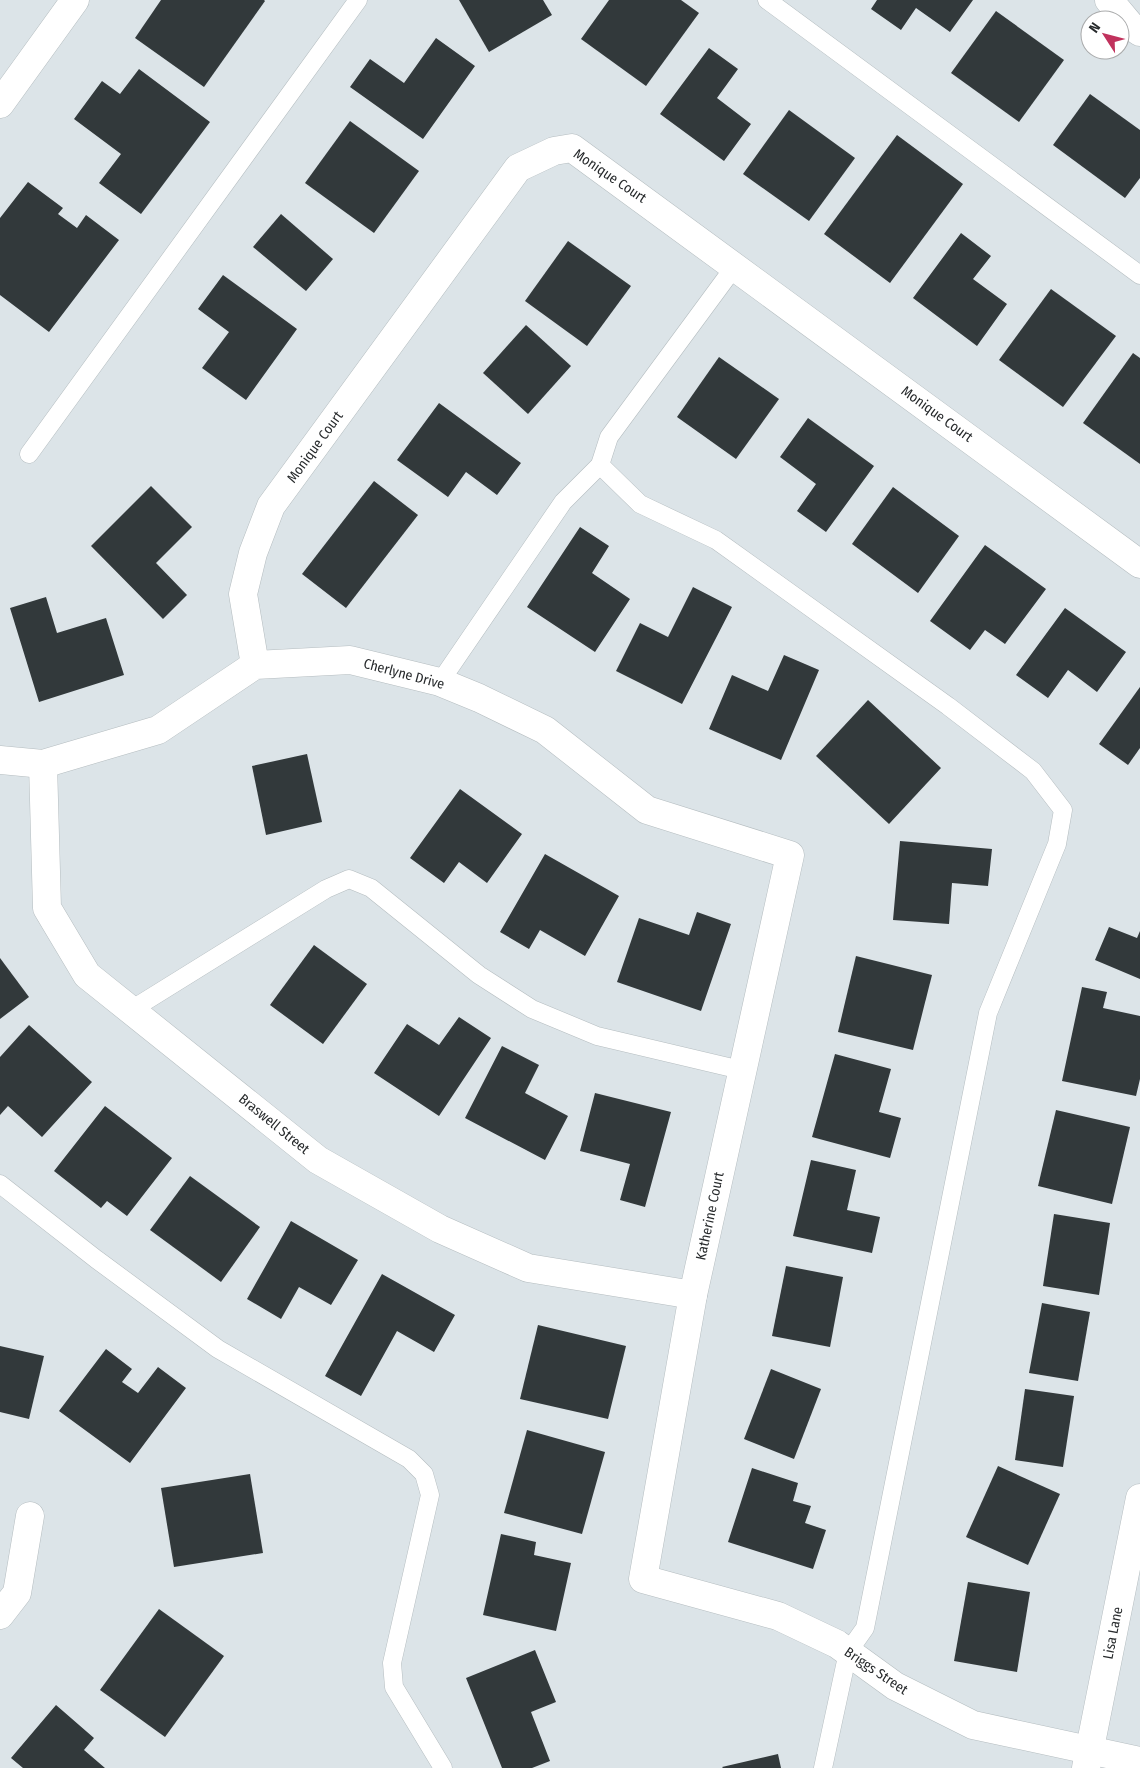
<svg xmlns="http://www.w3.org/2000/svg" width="1140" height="1768" font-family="'Fira Sans Condensed',sans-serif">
	<rect width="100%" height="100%" fill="#dce4e8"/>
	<g fill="#32393b">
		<polygon points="161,0 264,0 265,1 204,87 135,38"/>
		<polygon points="459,0 543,0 552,15 489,52"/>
		<polygon points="609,0 681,0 699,13 646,86 581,39"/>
		<polygon points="877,0 973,0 950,32 916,8 901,30 871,9"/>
		<polygon points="996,11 1064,60 1019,122 951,73"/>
		<polygon points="436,38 475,66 423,139 350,87 370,59 404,83"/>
		<polygon points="709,48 738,69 717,98 751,124 724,161 660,114"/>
		<polygon points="139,69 210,122 141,214 99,183 121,154 74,119 102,81 120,94"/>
		<polygon points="1090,94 1140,130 1140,178 1125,198 1053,145"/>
		<polygon points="789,110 855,158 809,221 743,174"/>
		<polygon points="350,121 419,171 374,233 305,183"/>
		<polygon points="897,135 963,184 890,283 824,234"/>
		<polygon points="28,182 63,208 58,214 77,228 86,215 119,240 49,332 0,295 0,218"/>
		<polygon points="281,214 333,259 306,291 253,247"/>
		<polygon points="961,233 991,256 973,279 1007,304 977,346 913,298"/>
		<polygon points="568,241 631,286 587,346 525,301"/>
		<polygon points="223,275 297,329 246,400 202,368 229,332 198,309"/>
		<polygon points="1051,289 1116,336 1063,407 999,360"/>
		<polygon points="526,325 571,366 528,414 483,373"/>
		<polygon points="1133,353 1140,358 1140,464 1083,423"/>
		<polygon points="719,357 779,399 736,459 677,417"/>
		<polygon points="439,403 521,463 497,495 466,472 448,497 397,460"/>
		<polygon points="808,418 874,466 826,532 797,511 816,484 780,457"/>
		<polygon points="374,481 418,515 346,608 302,574"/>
		<polygon points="151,486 192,527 156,563 187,595 163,619 91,546"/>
		<polygon points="893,487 959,536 918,593 852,544"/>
		<polygon points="580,527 609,546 592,573 630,599 595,652 527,607"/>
		<polygon points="985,545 1046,589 1005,644 985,630 970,650 930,621"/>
		<polygon points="693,587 732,607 682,704 616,671 640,623 668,637"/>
		<polygon points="46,597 57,633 106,618 124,675 39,702 10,608"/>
		<polygon points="1065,608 1126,652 1097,692 1068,670 1048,698 1016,675"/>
		<polygon points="784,655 819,670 781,760 709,729 732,675 768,691"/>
		<polygon points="1140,687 1140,748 1128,765 1099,744"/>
		<polygon points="868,700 941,768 889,824 816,756"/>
		<polygon points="307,754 322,822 266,835 252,766"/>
		<polygon points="460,789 522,834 487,883 459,862 444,883 410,858"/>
		<polygon points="900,841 992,849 988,886 952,883 949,924 893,920"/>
		<polygon points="545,854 619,896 585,956 540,930 529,949 500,932"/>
		<polygon points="697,912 731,924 701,1011 617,982 639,918 689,935"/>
		<polygon points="1109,927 1137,938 1140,931 1140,979 1095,960"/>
		<polygon points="314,945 367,984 323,1044 270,1005"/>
		<polygon points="856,956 932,975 913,1050 838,1032"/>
		<polygon points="0,958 29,997 0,1019"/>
		<polygon points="1082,987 1107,992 1103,1008 1140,1016 1140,1079 1136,1096 1062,1081"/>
		<polygon points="459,1017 491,1038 439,1116 374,1073 407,1024 439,1045"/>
		<polygon points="29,1025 92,1082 42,1137 8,1106 0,1115 0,1057"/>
		<polygon points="502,1046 539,1065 525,1093 568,1116 545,1160 465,1118"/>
		<polygon points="835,1054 891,1069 879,1112 901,1118 890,1158 812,1137"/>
		<polygon points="595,1093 671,1112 645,1207 620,1200 630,1164 580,1151"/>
		<polygon points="105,1106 172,1158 127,1216 107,1201 101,1208 54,1171"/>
		<polygon points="1056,1110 1130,1127 1112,1204 1038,1186"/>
		<polygon points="811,1160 856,1170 847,1210 880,1217 872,1253 793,1236"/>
		<polygon points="190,1176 260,1227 221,1282 150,1230"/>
		<polygon points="1054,1214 1110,1223 1099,1295 1043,1286"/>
		<polygon points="291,1221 358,1260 331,1305 299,1287 281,1319 247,1299"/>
		<polygon points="786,1266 843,1277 830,1347 772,1336"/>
		<polygon points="382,1274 455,1315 434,1352 397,1331 361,1396 325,1376"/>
		<polygon points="1042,1303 1090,1312 1078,1381 1029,1373"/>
		<polygon points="538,1325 626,1346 608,1419 520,1399"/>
		<polygon points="0,1346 44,1356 29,1419 0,1412"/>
		<polygon points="106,1349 132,1369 122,1382 138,1393 158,1367 186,1388 130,1463 59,1411"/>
		<polygon points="771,1369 821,1389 794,1459 744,1439"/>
		<polygon points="1025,1389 1074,1396 1063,1467 1015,1460"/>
		<polygon points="527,1430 605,1452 582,1534 504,1513"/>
		<polygon points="998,1466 1060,1494 1028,1565 966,1537"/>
		<polygon points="752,1468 798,1483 793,1501 811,1506 805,1523 826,1530 813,1569 728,1542"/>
		<polygon points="250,1474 263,1553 174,1567 161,1488"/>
		<polygon points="501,1534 536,1542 534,1555 571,1563 556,1631 483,1615"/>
		<polygon points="968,1582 1030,1592 1017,1672 954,1661"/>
		<polygon points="159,1609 224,1656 165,1737 100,1690"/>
		<polygon points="535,1650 556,1702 531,1712 550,1761 532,1768 502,1768 466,1678"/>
		<polygon points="56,1705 94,1738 84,1750 105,1768 23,1768 11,1758"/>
		<polygon points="778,1754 781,1768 723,1768 722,1767"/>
	</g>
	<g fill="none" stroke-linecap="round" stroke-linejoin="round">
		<g stroke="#b5bdc0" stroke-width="19">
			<g id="lane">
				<polyline points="767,0 1140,275"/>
				<polyline points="735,266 609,437 600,465 640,504 716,540 948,706 1033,771 1063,810 1057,844 988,1013 865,1628 848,1652 823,1768"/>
				<polyline points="29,454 358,0"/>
				<polyline points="440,682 563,502 600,465"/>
				<polyline points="131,1010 326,889 349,879 371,888 479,975 532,1009 597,1036 741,1070"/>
				<polyline points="0,1184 96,1259 218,1349 409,1459 424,1474 430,1495 392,1663 394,1687 443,1768"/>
			</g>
		</g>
		<g stroke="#b5bdc0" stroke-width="29">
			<g id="street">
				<polyline points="1109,0 1130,25 1140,32"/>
				<polyline points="0,104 75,0"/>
				<polyline points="255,665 243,594 253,553 271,506 518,168 554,151 572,148 1140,564"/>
				<polyline points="0,760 43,764 158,730 255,665 350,660 440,682 479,698 545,730 647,810 790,855 693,1295 643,1579 778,1616 837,1644 895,1686 973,1725 1140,1761"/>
				<polyline points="43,764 47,908 87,975 318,1160 440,1229 528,1268 693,1295"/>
				<polyline points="0,1615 17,1593 30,1516"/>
				<polyline points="1086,1768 1140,1498"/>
			</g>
		</g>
		<use href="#lane" stroke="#fff" stroke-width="18"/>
		<use href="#street" stroke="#fff" stroke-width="28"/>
	</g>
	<g text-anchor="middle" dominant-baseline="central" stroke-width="5" stroke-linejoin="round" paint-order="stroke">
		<g font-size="14" fill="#272a2c" stroke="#fff">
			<text transform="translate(610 176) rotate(34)">Monique Court</text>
			<text transform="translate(937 414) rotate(36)">Monique Court</text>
			<text transform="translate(315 447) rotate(-54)">Monique Court</text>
			<text transform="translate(404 674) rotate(15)">Cherlyne Drive</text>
			<text transform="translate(274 1124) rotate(39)">Braswell Street</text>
			<text transform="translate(710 1216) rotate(-78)">Katherine Court</text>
			<text transform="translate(1113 1633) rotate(-79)">Lisa Lane</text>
			<text transform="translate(876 1671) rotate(34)">Briggs Street</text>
		</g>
	</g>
	<g transform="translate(1105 35) rotate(306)"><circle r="24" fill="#ffffff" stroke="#a9aaab"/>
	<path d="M0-4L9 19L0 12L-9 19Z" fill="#c1325d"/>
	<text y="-8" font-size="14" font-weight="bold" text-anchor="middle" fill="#272a2c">N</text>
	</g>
</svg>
